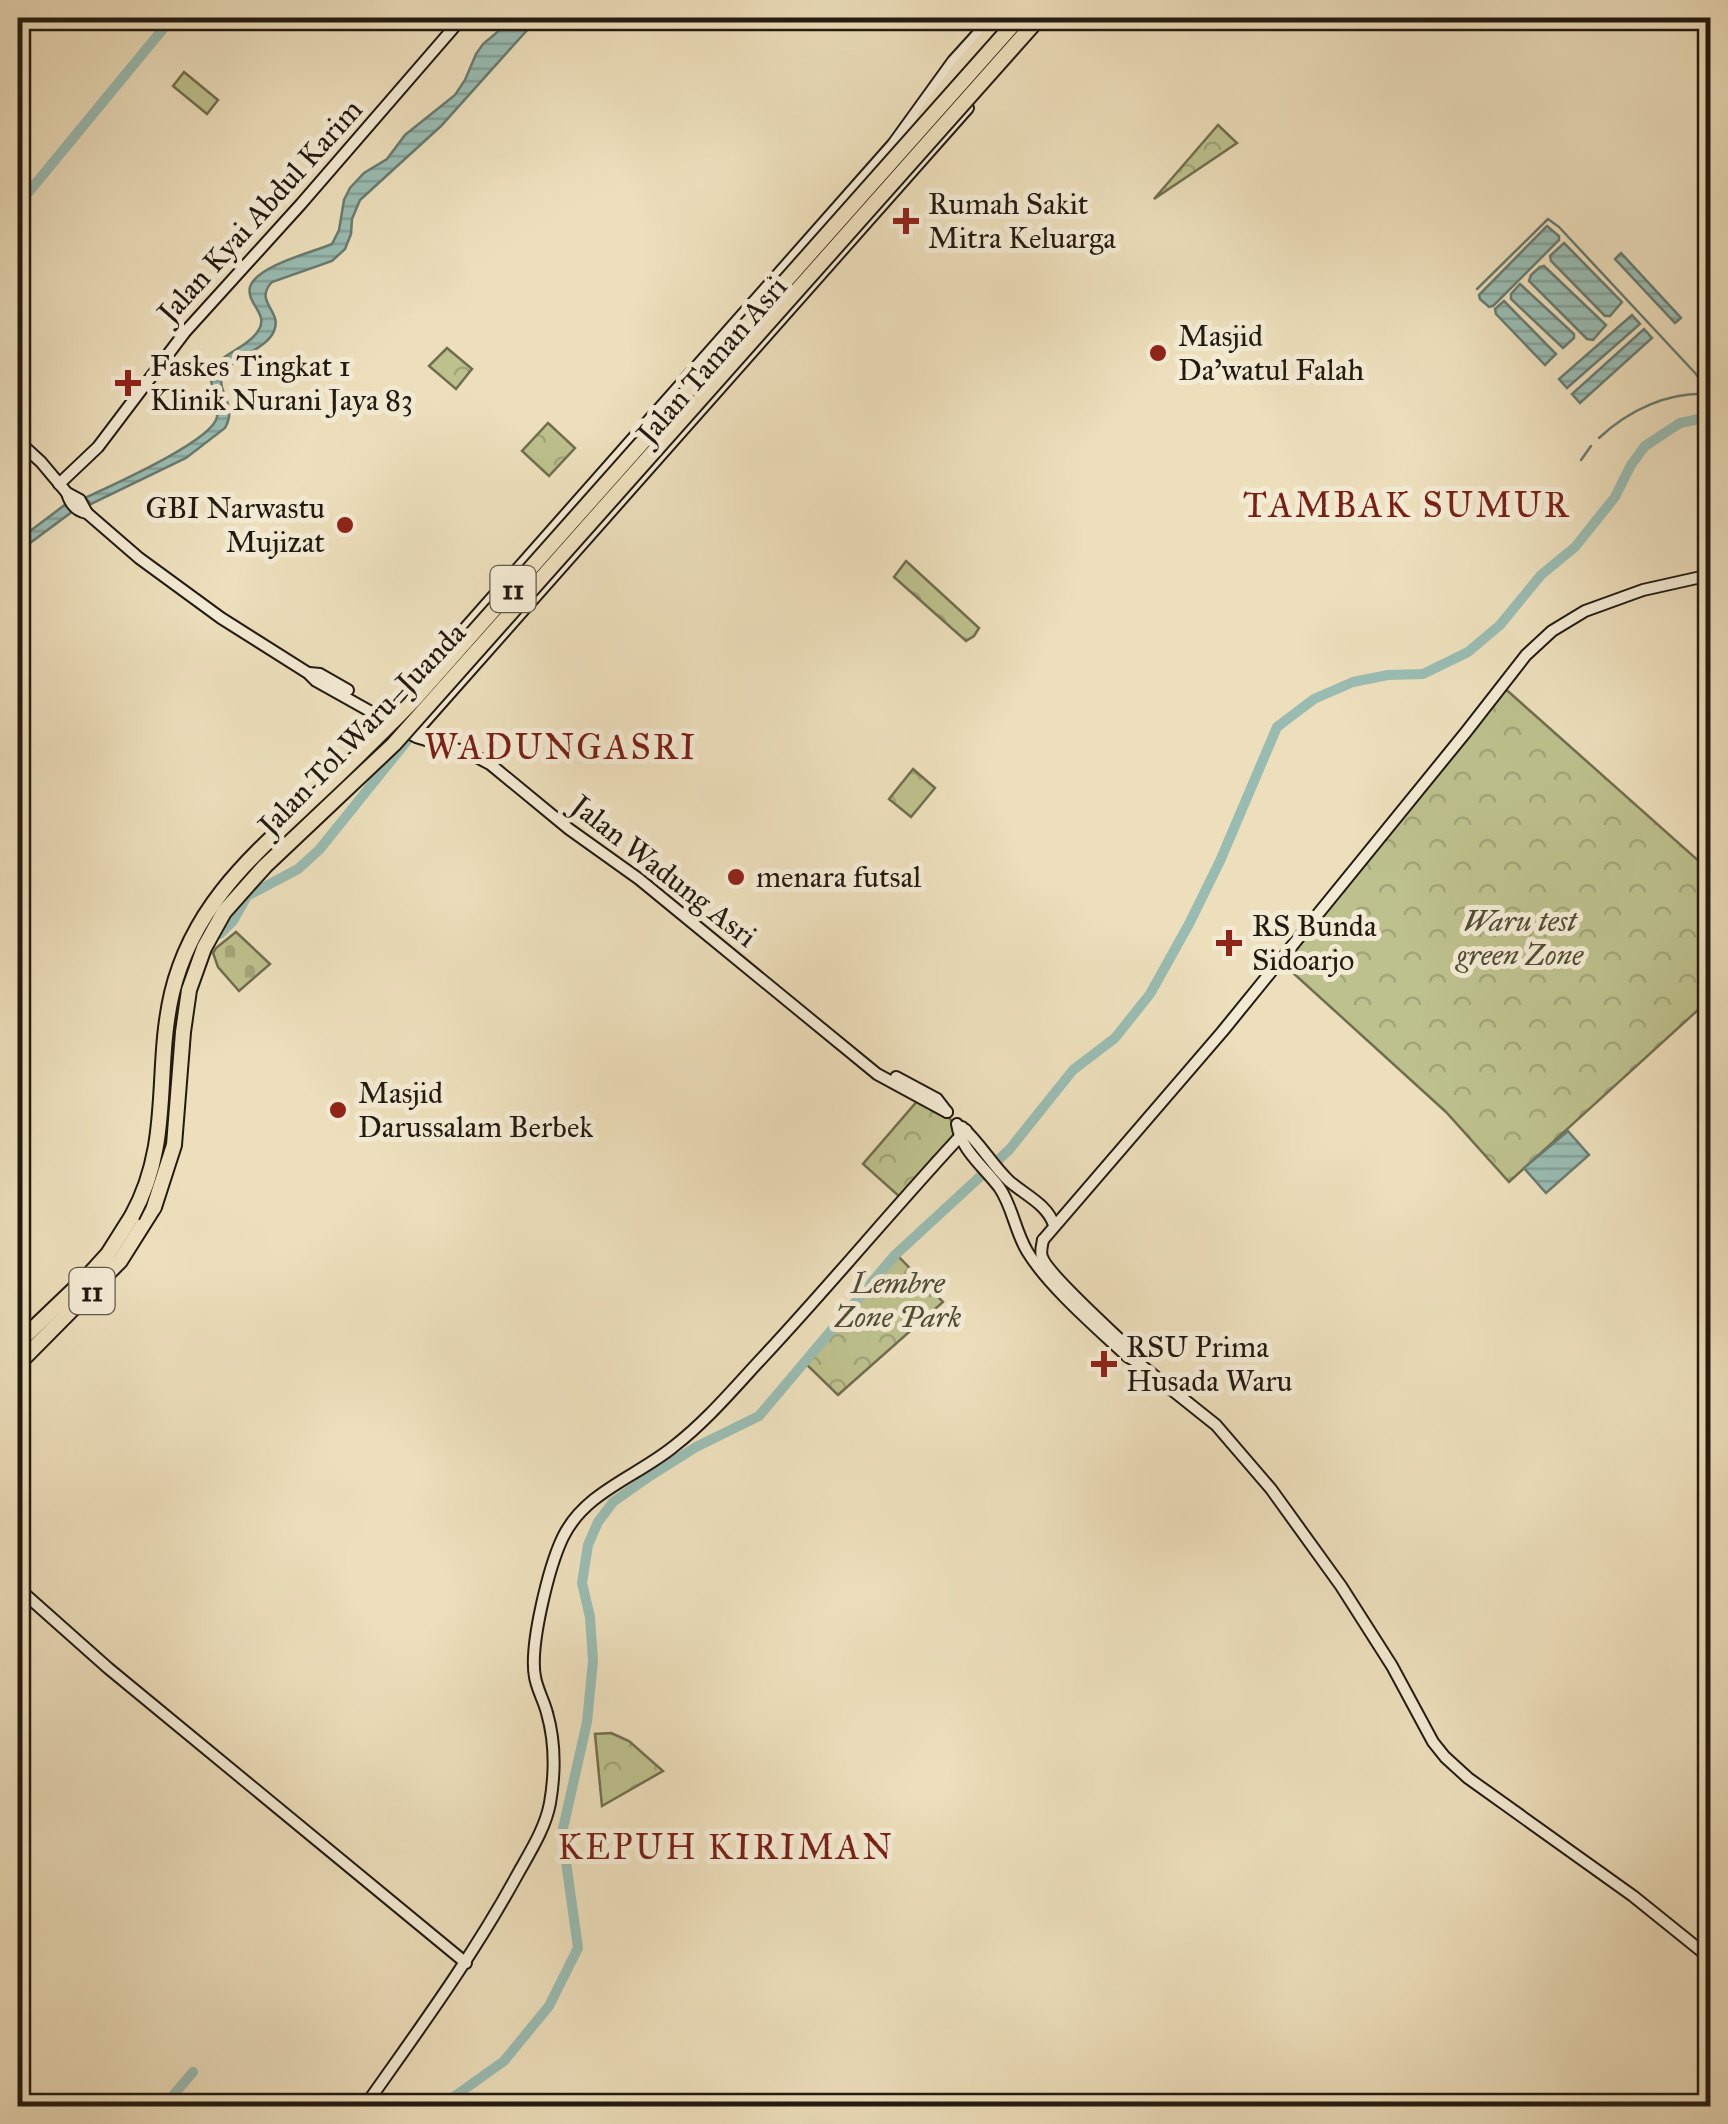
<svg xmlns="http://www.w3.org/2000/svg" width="1728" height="2124" font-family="'IM FELL Great Primer',serif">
	<defs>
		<pattern id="forest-crowns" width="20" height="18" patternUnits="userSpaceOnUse" patternTransform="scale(2.5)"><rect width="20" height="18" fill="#bdc18d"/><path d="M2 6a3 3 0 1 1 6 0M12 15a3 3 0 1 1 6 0" fill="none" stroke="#a2a579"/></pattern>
		<pattern id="cemetery-stones" width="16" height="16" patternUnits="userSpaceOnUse" patternTransform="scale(2.5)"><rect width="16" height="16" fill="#bdc18d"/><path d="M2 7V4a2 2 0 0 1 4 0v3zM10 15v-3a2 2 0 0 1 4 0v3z" fill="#a2a579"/></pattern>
		<pattern id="water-rules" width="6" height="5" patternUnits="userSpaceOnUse" patternTransform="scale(2.5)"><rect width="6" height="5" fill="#99bcb2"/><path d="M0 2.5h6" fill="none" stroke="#84a198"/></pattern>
	</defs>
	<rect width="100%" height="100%" fill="#eddfbc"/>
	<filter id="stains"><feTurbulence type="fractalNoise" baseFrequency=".002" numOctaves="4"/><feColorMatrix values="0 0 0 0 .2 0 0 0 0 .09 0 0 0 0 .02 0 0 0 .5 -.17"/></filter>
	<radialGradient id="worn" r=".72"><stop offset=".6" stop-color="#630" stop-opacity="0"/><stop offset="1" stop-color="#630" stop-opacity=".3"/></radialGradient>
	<polygon fill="#bdc18d" stroke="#706e4e" stroke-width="2.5" points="184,72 218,100 207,114 173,86"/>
	<g fill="url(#forest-crowns)" stroke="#706e4e" stroke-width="2.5">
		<polygon points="1218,125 1237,143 1154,199"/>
		<polygon points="447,348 472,369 456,389 429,366"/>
		<polygon points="548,423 575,448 549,476 522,451"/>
		<polygon points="906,561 979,628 974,636 966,641 894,577"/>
		<polygon points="1501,685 1710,871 1710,999 1509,1182 1446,1112 1280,961"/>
		<polygon points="913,769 935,788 911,817 889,799"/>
		<path d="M919 1099C938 1107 953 1114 958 1136L901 1198 863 1164Z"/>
		<polygon points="896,1254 943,1302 838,1395 805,1363"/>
		<polygon points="611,1733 629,1741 663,1771 602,1806 595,1734"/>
	</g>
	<polygon fill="url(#cemetery-stones)" stroke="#706e4e" stroke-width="2.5" points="236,932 270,964 239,991 218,967 213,953 216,948"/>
	<g fill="url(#water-rules)" stroke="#697b71" stroke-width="2.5">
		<path d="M514 18H538L441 126 360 200 352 219 351 234 345 249 332 261 272 282C253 302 283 311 274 331 266 351 227 359 222 376 217 393 238 405 225 428L186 458 91 504 85 498C108 487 213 441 217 417 219 403 210 386 210 371 222 353 247 348 258 331 270 314 246 304 250 287 256 266 313 252 332 244L339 230 344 200 350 188 364 173 387 159 405 135 455 95 465 80 476 54 483 44Z"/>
		<polygon points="1547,226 1559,236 1559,240 1493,306 1489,307 1480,299 1479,295"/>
		<polygon points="1564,243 1622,302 1610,316 1605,316 1551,261 1550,256"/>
		<polygon points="1621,253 1681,318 1675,323 1615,259"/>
		<polygon points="1540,267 1544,266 1606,325 1593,340 1587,339 1529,281 1531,275"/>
		<polygon points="1520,284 1574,334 1574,338 1563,348 1511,299 1511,294"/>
		<polygon points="1504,301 1556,354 1545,365 1496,314 1495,309"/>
		<polygon points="1632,315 1640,324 1567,388 1559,379"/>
		<polygon points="1644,329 1652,338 1580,403 1572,394"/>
		<polygon points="66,504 73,511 18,552 18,540"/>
		<polygon points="1568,1131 1589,1155 1546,1193 1524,1168"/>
	</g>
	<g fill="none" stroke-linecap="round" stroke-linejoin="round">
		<g stroke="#697b71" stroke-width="2.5">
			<polyline points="1477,289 1548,219 1559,227 1696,374 1709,393"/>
			<path d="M1599 438C1629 410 1669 391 1710 394"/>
			<polyline points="1581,460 1591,446"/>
		</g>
		<g stroke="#99bcb2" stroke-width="10">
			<polyline points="18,205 172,18"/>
			<polyline points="220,934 233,921 247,896 298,869 319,850 410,737"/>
			<polyline points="164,2106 193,2072"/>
			<polyline points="441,2106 504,2061 549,2006 578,1948 562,1833 587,1722 593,1661 590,1617 582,1583 588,1545 598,1522 613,1502 650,1476 696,1447 759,1416 894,1256 1009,1150 1073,1070 1115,1038 1150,994 1189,924 1220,861 1277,727 1314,699 1353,682 1388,675 1423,674 1468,652 1500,625 1541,575 1575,547 1615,497 1631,465 1645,446 1680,423 1704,418 1710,419"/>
		</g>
		<g stroke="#221a10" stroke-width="14">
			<g id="secondary">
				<polyline points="18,441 41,462 67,493 80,500 87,513"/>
				<polyline points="59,484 98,447 185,332 301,204 462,18"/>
				<path d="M67 493C70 504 76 511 87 513L139 558 221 618 308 673 316 681 416 737 469 753 490 764 569 829 639 879 877 1074 947 1112"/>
				<polyline points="309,673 320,674 348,690"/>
				<polyline points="391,712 893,144 953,61 992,18"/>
				<polyline points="413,735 968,108"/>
				<polyline points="896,1077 937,1099 947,1112"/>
				<path d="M957 1124C961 1150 983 1166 999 1187 1012 1205 1015 1231 1027 1251 1048 1286 1097 1328 1128 1357L1137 1362 1216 1425 1271 1489 1341 1586 1392 1666 1433 1742 1445 1757 1468 1778 1633 1896 1710 1958"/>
				<path d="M962 1127C980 1143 992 1165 1009 1181 1025 1195 1047 1204 1054 1225"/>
				<polyline points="1043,1240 1222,1032 1466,732 1526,655 1552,631 1585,611 1643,590 1710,575"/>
				<path d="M1043 1240C1042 1245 1040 1252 1042 1257 1047 1274 1116 1335 1133 1352L1137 1362"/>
				<polyline points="18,1588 108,1668 466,1963"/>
				<path d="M365 2106C417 2032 471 1959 515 1879 528 1855 545 1830 550 1803 555 1774 555 1741 547 1713 544 1701 537 1689 535 1677 529 1646 549 1566 563 1537 585 1492 636 1477 673 1447 707 1421 735 1387 764 1356 833 1282 897 1204 966 1130"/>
			</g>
		</g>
		<g stroke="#221a10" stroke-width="18">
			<g id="highway">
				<polyline points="924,117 958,70 1005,18"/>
				<polyline points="18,1343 88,1276 108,1254 132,1216"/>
				<polyline points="18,1364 120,1261 154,1207"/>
			</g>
		</g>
		<use href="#secondary" stroke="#f3ead3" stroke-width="10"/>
		<use href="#highway" stroke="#eddfbc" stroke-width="14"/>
		<g stroke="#221a10" stroke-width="18" stroke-linecap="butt">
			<g id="highway-bridge">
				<polyline points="154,1207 174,1145 183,1032 189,990 204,948 224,912 265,866 394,744 1039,18"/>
				<path d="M132 1216C173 1142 154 1070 172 993 193 906 251 857 314 798 347 767 380 735 412 702L1019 18"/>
			</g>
		</g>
		<use href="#highway-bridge" stroke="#eddfbc" stroke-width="14"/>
	</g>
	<g fill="#8f2418" stroke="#f3ead3" stroke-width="4">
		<path d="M901 206h10v10h10v10h-10v10h-10v-10h-10v-10h10z"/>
		<circle cx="1158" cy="353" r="10"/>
		<path d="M123 368h10v10h10v10h-10v10h-10v-10h-10v-10h10z"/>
		<circle cx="345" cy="525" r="10"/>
		<circle cx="736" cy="877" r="10"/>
		<path d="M1224 928h10v10h10v10h-10v10h-10v-10h-10v-10h10z"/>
		<circle cx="338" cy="1110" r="10"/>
		<path d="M1099 1349h10v10h10v10h-10v10h-10v-10h-10v-10h10z"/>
	</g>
	<g text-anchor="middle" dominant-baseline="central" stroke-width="10" stroke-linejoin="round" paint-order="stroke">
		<g fill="#f3ead3" stroke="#61584a" stroke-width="2.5">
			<rect x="490.5" y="566" width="45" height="46" rx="8"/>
			<rect x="69.5" y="1268" width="45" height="46" rx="8"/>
		</g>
		<g font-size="28" font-weight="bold" fill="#221a10">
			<text x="513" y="589">11</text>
			<text x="92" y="1291">11</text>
		</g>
		<g font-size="30" fill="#221a10" stroke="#f3ead3" text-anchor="start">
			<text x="928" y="204">Rumah Sakit<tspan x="928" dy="34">Mitra Keluarga</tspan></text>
			<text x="1178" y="336">Masjid<tspan x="1178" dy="34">Da'watul Falah</tspan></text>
			<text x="150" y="366">Faskes Tingkat 1<tspan x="150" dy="34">Klinik Nurani Jaya 83</tspan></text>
			<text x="325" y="508" text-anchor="end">GBI Narwastu<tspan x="325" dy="34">Mujizat</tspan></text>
			<text x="756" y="877">menara futsal</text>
			<text x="1252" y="926">RS Bunda<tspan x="1252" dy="34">Sidoarjo</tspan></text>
			<text x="358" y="1093">Masjid<tspan x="358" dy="34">Darussalam Berbek</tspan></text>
			<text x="1126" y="1347">RSU Prima<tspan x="1126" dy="34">Husada Waru</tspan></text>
		</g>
		<g font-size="30" fill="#221a10" stroke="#f3ead3">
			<text transform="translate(260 211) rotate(-48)">Jalan Kyai Abdul Karim</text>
			<text transform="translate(712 360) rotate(-49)">Jalan Taman Asri</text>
			<text transform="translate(362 729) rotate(-46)">Jalan Tol Waru–Juanda</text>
			<text transform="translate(664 871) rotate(38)">Jalan Wadung Asri</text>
		</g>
		<g font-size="30" font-style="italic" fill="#504c36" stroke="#f3ead3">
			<text x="1520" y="921">Waru test<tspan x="1520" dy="34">green Zone</tspan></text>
			<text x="898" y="1283">Lembre<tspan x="898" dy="34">Zone Park</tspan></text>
		</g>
		<g font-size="35" letter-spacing="2.5" fill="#7a1f14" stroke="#f3ead3">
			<text x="1407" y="505">TAMBAK SUMUR</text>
			<text x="561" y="747">WADUNGASRI</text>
			<text x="726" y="1847">KEPUH KIRIMAN</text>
		</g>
	</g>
	<rect width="1728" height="2124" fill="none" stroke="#eddfbc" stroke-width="60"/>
	<rect x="20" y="20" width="1688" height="2084" fill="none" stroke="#221a10" stroke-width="5"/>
	<rect x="30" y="30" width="1668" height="2064" fill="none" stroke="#221a10" stroke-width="2.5"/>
	<rect width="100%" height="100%" filter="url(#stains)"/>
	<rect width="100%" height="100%" fill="url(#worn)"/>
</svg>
